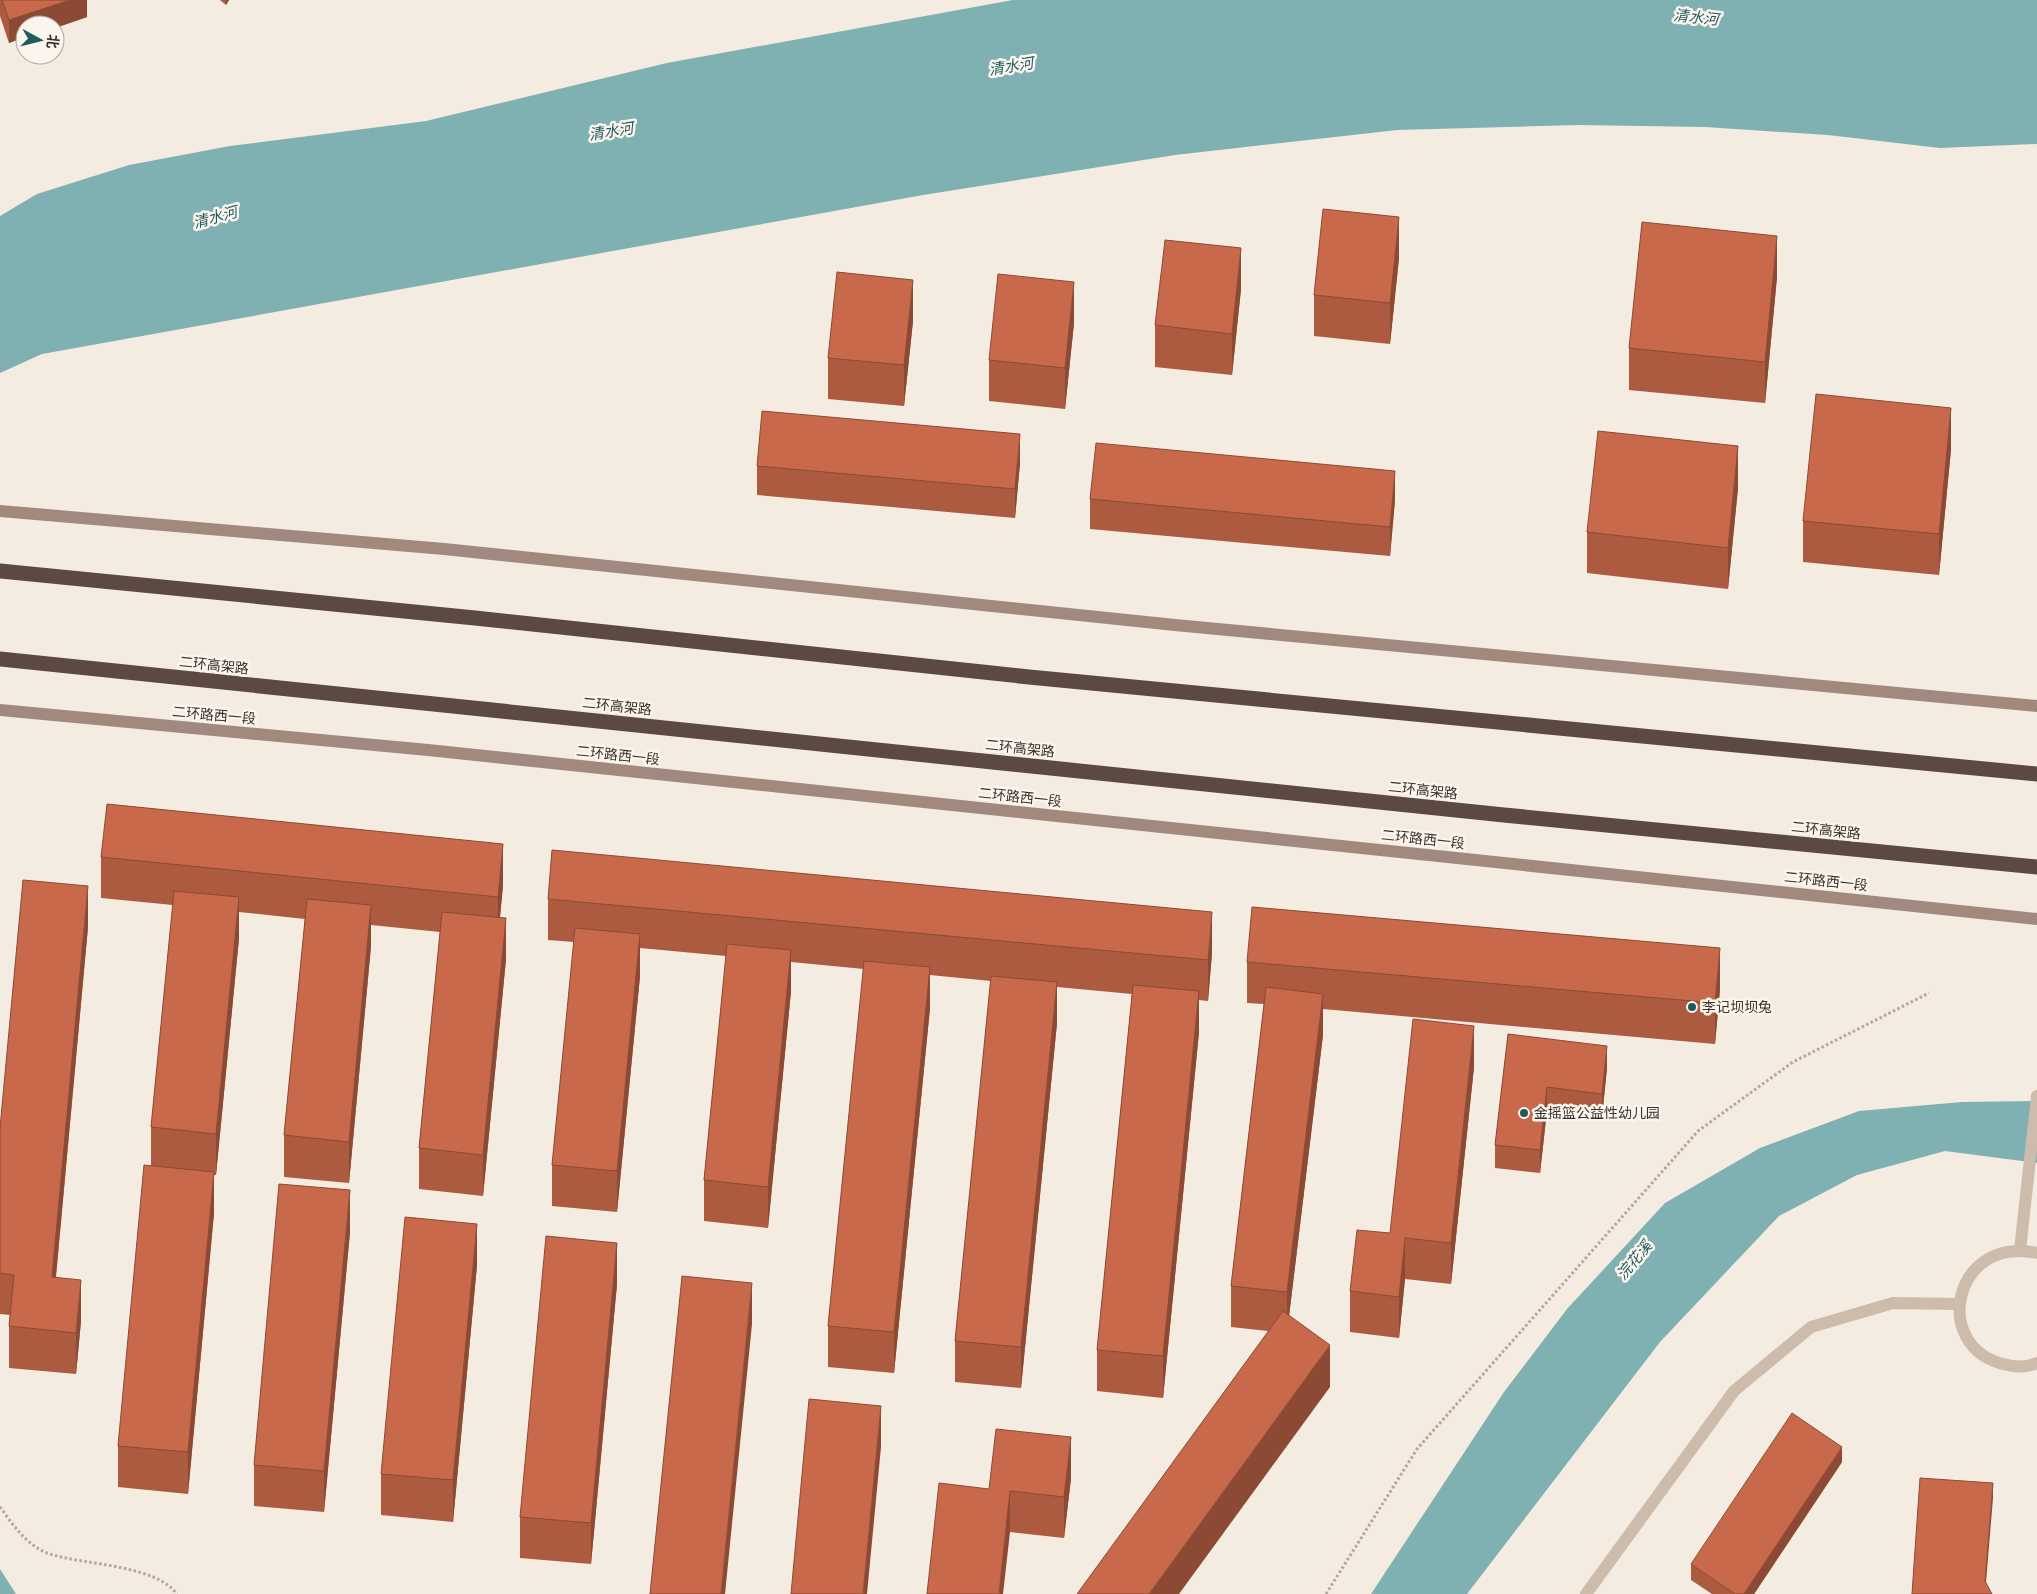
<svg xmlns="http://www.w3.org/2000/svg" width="2037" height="1594" font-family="Ubuntu,'Noto Sans SC',sans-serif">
	<rect width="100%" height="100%" fill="#f4ebe1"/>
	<g fill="#7fb0b2">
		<polygon points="1013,0 2037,0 2037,144 1940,148 1828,135 1705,127 1578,125 1397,130 1175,155 923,195 42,354 0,373 0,216 37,194 129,165 230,146 426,121 667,63"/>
		<polygon points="2037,1101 2037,1163 1945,1151 1857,1175 1779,1216 1660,1342 1467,1594 1371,1594 1504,1392 1567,1309 1665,1203 1760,1148 1859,1111 1962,1102"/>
		<polygon points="0,1569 16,1594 0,1594"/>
	</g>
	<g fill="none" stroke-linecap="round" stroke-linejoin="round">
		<g stroke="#b9a596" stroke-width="3" stroke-dasharray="2.5 2.5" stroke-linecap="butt">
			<path d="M0 1507C13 1525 28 1547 50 1554 82 1565 155 1564 177 1594"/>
			<polyline points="1326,1594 1417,1449 1698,1131 1793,1062 1929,993"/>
		</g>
		<g stroke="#cdbbac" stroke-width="12">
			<polyline points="2020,1250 2037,1096"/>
			<path d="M2037 1253C1953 1235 1931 1346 2003 1364 2014 1367 2026 1368 2037 1363"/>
			<polyline points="1586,1594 1734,1391 1811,1327 1893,1303 1960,1304"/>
		</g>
		<g stroke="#a18a7d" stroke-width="12">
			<polyline points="0,511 444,549 1175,625 2037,706"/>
			<polyline points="0,710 428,750 2037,919"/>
		</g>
		<g stroke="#5c4a42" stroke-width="15">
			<polyline points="0,571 475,618 1029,677 2037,774"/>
			<polyline points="0,659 1504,815 2037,867"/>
		</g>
	</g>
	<g fill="#ac5a40">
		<polygon points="0,0 87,0 87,17 55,28 55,25 9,43 0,16"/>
		<polygon points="220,0 229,0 226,5"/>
		<polygon points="1399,258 1390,344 1314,336 1314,295"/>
		<polygon points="1777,277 1765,403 1629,390 1629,348"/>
		<polygon points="1241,289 1232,375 1155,367 1155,325"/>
		<polygon points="913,321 904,406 828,399 828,358"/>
		<polygon points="1074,323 1065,409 989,401 989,360"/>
		<polygon points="1951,449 1939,575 1803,562 1803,521"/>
		<polygon points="1020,463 1015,518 757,495 757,466"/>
		<polygon points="1738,488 1728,589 1587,573 1587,532"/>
		<polygon points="1090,499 1395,500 1390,556 1090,529"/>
		<polygon points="101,857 503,885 500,917 506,959 483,1196 419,1189 419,1148 440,932 371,925 371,946 349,1183 284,1177 284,1135 305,919 239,912 239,938 216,1175 214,1175 214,1213 188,1494 118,1487 118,1446 151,1166 151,1127 173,905 101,898"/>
		<polygon points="548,899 1212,953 1208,1001 1199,1000 1199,1032 1163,1398 1097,1391 1097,1350 1132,994 1057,987 1057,1023 1021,1388 955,1382 955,1341 991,981 930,975 930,1008 894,1373 828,1367 828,1326 864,969 791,962 791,991 768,1228 704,1221 704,1180 726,956 640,948 640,976 617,1212 552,1206 552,1165 574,942 548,940"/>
		<polygon points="88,927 56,1277 81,1321 76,1374 9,1368 9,1326 10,1315 0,1314 0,1128"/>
		<polygon points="1247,962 1720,989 1715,1044 1323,1009 1323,1035 1289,1316 1330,1387 1268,1331 1231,1327 1231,1286 1264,1004 1247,1003"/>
		<polygon points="1508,1034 1607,1068 1602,1117 1547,1110 1540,1173 1495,1168 1495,1145"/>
		<polygon points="1474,1067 1451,1284 1405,1279 1399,1338 1350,1332 1350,1291 1390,1233"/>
		<polygon points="350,1232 324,1512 254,1506 254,1465"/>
		<polygon points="477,1265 453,1522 381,1515 381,1474"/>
		<polygon points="617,1284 591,1564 520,1558 520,1517"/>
		<polygon points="1842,1462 1754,1594 1712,1594 1691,1580 1691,1564"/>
		<polygon points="1071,1478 1064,1538 1010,1532 989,1489"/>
	</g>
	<g fill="#8c4a34">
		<polygon points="70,0 87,0 87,17 55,28 55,25 25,25 25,37 9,43 9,20"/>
		<polygon points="226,0 229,0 226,5"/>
		<polygon points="1399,217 1399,258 1390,344 1390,303"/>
		<polygon points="1777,236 1777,277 1765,403 1765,362"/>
		<polygon points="1241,248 1241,289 1232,375 1232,334"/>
		<polygon points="913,280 913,321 904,406 904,365"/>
		<polygon points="1074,282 1074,323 1065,409 1065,368"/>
		<polygon points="1951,408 1951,449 1939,575 1939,534"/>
		<polygon points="1020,434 1020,463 1015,518 1015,489"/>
		<polygon points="1738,446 1738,488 1728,589 1728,548"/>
		<polygon points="1395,471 1395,500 1390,556 1390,527"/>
		<polygon points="503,844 503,885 498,938 498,897"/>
		<polygon points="88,886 88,927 52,1318 52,1277"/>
		<polygon points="239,897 239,938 216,1175 216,1134"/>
		<polygon points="371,905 371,946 349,1183 349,1142"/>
		<polygon points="1212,912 1212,953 1208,1001 1208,960"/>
		<polygon points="506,918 506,959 483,1196 483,1155"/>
		<polygon points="640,934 640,976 617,1212 617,1171"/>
		<polygon points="1720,948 1720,989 1715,1044 1715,1003"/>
		<polygon points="791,950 791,991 768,1228 768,1187"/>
		<polygon points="930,967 930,1008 894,1373 894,1332"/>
		<polygon points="1057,982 1057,1023 1021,1388 1021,1347"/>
		<polygon points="1199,991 1199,1032 1163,1398 1163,1356"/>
		<polygon points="1323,994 1323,1035 1287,1333 1287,1292"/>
		<polygon points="1474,1026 1474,1067 1451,1284 1451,1243"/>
		<polygon points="1607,1046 1607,1068 1602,1117 1602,1094"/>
		<polygon points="1547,1087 1547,1110 1540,1173 1540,1150"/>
		<polygon points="214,1172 214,1213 188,1494 188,1452"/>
		<polygon points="350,1190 350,1232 324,1512 324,1471"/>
		<polygon points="477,1224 477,1265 453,1522 453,1480"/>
		<polygon points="1405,1238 1405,1279 1399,1338 1399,1297"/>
		<polygon points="617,1243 617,1284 591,1564 591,1523"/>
		<polygon points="81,1280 81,1321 76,1374 76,1333"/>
		<polygon points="752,1283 752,1324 725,1594 721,1594"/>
		<polygon points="1330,1345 1330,1387 1179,1594 1149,1594"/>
		<polygon points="881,1406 881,1447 867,1594 863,1594"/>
		<polygon points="1071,1437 1071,1478 1064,1538 1064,1497"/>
		<polygon points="1842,1447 1842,1462 1754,1594 1744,1594"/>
		<polygon points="1993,1483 1993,1498 1985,1594 1985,1581"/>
		<polygon points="1010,1491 1010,1532 1003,1594 999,1594"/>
	</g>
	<g fill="#c8694b" stroke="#8c4a34">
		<polygon points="2,0 70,0 9,20"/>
		<polygon points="1323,209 1399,217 1390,303 1314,295"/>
		<polygon points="1642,222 1777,236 1765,362 1629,348"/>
		<polygon points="1165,240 1241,248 1232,334 1155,325"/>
		<polygon points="837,272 913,280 904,365 828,358"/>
		<polygon points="998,274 1074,282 1065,368 989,360"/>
		<polygon points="1816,394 1951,408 1939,534 1803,521"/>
		<polygon points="762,411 1020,434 1015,489 757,466"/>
		<polygon points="1598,431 1738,446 1728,548 1587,532"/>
		<polygon points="1096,443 1395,471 1390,527 1090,499"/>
		<polygon points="107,804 503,844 498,897 101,857"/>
		<polygon points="552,850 1212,912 1208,960 548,899"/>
		<polygon points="23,880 88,886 52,1277 81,1280 76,1333 9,1326 14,1275 0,1273 0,1128"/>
		<polygon points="174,891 239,897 216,1134 151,1127"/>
		<polygon points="307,899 371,905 349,1142 284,1135"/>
		<polygon points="1252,907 1720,948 1715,1003 1247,962"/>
		<polygon points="442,912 506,918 483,1155 419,1148"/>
		<polygon points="575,928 640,934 617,1171 552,1165"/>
		<polygon points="727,944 791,950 768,1187 704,1180"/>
		<polygon points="864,961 930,967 894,1332 828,1326"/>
		<polygon points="991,976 1057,982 1021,1347 955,1341"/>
		<polygon points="1133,985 1199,991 1163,1356 1097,1350"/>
		<polygon points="1266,987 1323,994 1287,1292 1231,1286"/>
		<polygon points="1413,1019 1474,1026 1451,1243 1405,1238 1399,1297 1350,1291 1357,1230 1390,1233"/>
		<polygon points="1508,1034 1607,1046 1602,1094 1547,1087 1540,1150 1495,1145"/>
		<polygon points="144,1165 214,1172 188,1452 118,1446"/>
		<polygon points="279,1184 350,1190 324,1471 254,1465"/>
		<polygon points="405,1217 477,1224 453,1480 381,1474"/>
		<polygon points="546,1236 617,1243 591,1523 520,1517"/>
		<polygon points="682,1276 752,1283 721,1594 650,1594"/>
		<polygon points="1283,1311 1330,1345 1149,1594 1077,1594"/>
		<polygon points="809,1399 881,1406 863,1594 791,1594"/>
		<polygon points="1792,1413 1842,1447 1744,1594 1735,1594 1691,1564"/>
		<polygon points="996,1429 1071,1437 1064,1497 1010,1491 999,1594 927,1594 939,1483 989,1489"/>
		<polygon points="1920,1478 1993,1483 1985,1581 1992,1594 1912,1594"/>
	</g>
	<g fill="#1f5a5e" stroke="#fbf5ee" stroke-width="2">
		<circle cx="1692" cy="1007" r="5"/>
		<circle cx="1524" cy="1113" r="5"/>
	</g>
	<g text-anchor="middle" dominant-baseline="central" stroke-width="5" stroke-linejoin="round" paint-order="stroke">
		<g font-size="14" fill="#3b302b" stroke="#fbf5ee">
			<text transform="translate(214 665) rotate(6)">二环高架路</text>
			<text transform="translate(617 706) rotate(6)">二环高架路</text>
			<text transform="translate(214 715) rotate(5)">二环路西一段</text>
			<text transform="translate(1020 748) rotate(6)">二环高架路</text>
			<text transform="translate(618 755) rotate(6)">二环路西一段</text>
			<text transform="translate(1423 790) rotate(6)">二环高架路</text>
			<text transform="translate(1020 797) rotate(6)">二环路西一段</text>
			<text transform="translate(1826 830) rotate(6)">二环高架路</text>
			<text transform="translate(1423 839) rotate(6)">二环路西一段</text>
			<text transform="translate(1826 881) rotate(6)">二环路西一段</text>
		</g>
		<g font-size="14" fill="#3b302b" stroke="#fbf5ee" text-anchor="start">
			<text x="1702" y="1007">李记坝坝兔</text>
			<text x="1534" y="1113">金摇篮公益性幼儿园</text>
		</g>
		<g font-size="15" font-style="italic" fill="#1f5a5e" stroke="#fbf5ee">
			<text transform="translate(1696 17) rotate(6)">清水河</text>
			<text transform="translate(1011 66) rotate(-9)">清水河</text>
			<text transform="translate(611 131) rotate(-9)">清水河</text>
			<text transform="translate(215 217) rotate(-15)">清水河</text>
			<text transform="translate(1634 1260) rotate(-50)">浣花溪</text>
		</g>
	</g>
	<g transform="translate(40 40) rotate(97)"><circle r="24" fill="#fbf5ee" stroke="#aea6a0"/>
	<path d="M0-4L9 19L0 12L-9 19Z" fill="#1f5a5e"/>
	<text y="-8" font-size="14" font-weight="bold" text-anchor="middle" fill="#3b302b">北</text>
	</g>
</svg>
